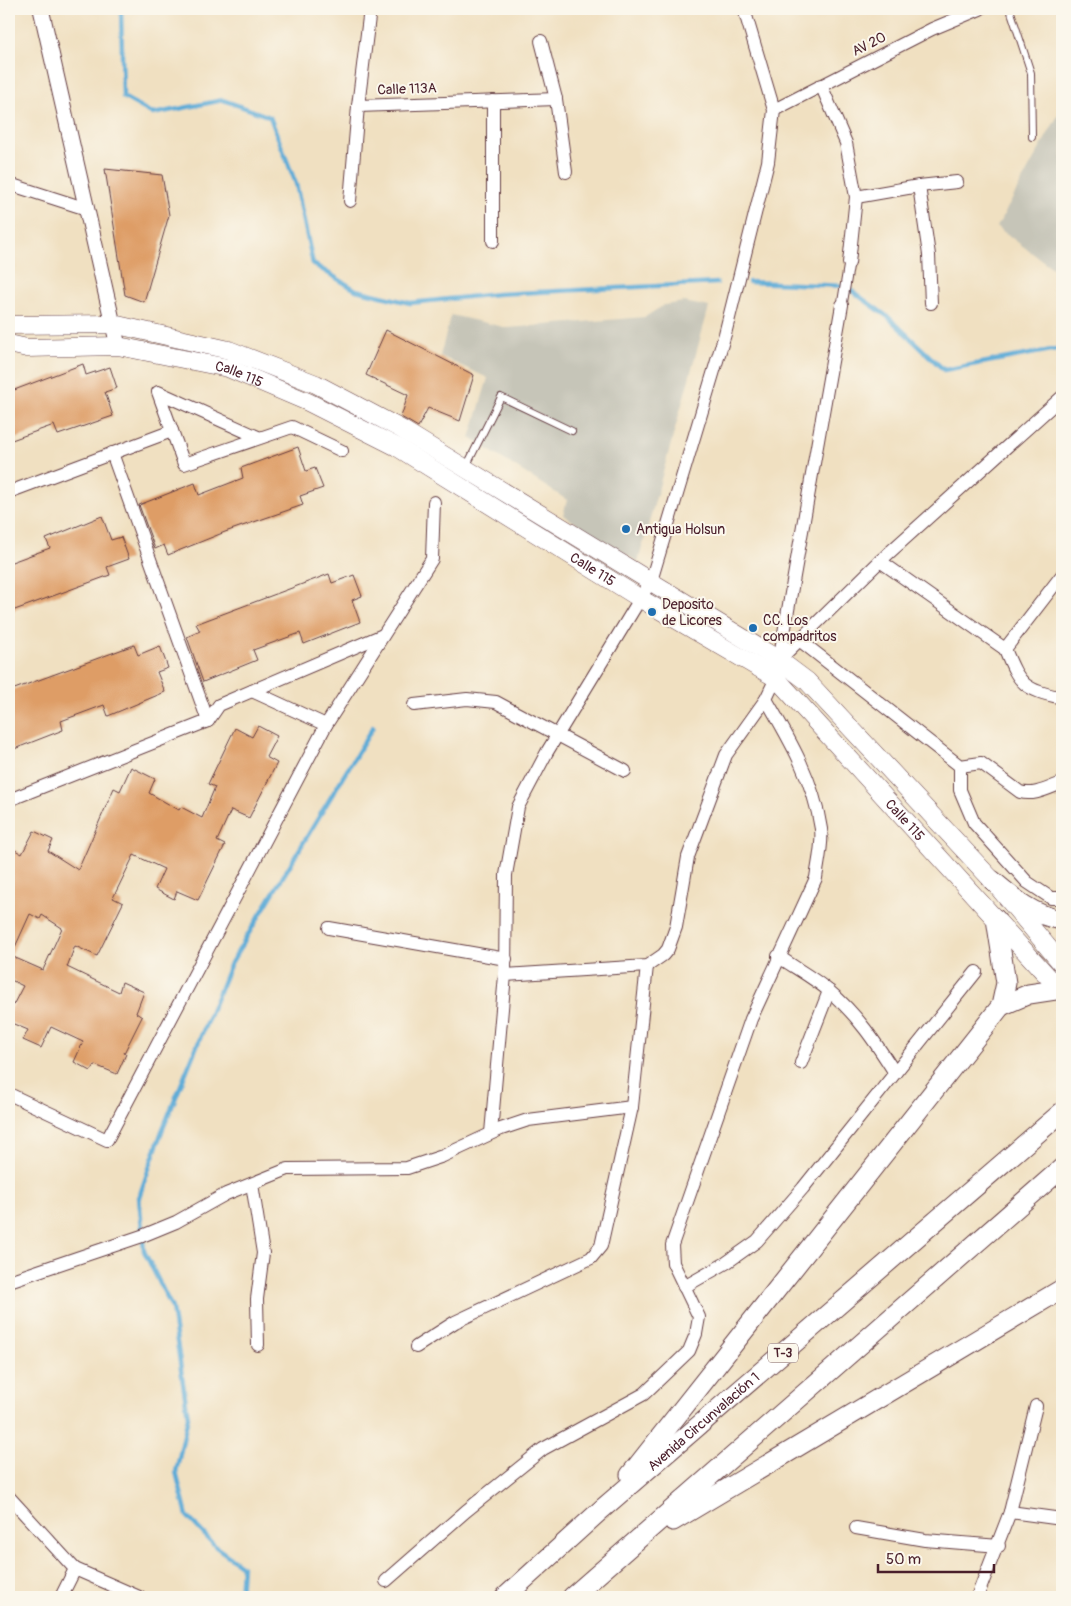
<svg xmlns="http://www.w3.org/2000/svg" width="1071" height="1606" font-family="Pangolin,sans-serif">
	<rect width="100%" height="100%" fill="#fbf7ec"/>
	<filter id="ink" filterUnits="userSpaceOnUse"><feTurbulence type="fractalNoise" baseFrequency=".02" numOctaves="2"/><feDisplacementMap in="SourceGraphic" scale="10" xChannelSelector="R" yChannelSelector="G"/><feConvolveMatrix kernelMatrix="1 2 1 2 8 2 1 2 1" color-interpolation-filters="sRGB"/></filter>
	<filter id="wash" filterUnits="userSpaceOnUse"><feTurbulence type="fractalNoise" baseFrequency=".0096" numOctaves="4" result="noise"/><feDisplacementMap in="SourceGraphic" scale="20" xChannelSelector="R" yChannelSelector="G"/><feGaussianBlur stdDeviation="1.12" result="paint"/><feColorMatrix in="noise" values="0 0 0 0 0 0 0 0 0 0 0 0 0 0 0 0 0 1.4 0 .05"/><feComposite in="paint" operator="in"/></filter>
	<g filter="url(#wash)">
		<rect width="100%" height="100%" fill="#f0e0c1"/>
		<g fill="#c6c5b8">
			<polygon points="1062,108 1062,275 997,227"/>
			<polygon points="684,302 709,307 638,562 563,515 567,500 470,438 488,378 440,356 451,315 508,328 645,317 664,305"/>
		</g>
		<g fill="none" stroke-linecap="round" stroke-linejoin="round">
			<g stroke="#5eacd7" stroke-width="4.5">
				<polyline points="121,9 123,97 153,114 223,100 270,117 296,184 313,264 356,290 410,303 497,294 717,283"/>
				<polyline points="749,282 845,286 888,317 944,370 1062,348"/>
				<polyline points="240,1597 242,1566 216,1547 187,1516 176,1472 188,1417 172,1308 144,1251 139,1197 162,1131 231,963 373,727"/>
			</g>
		</g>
		<g id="blocks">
			<g fill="#de9d66" fill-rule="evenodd">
				<polygon points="105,169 162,175 169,215 144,302 125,295"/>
				<polygon points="386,330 474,375 460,421 428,408 418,427 401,417 408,395 366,375"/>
				<polygon points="83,364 86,375 110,367 117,388 105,392 113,416 58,435 54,425 9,441 9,392"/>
				<polygon points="298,447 306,471 315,468 323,488 300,496 303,505 225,532 168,555 164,545 155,549 139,505 195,483 199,495 243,478 241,468"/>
				<polygon points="102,516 111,540 121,537 129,559 107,567 110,575 12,611 9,603 9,563 50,548 46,539"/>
				<polygon points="329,574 332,583 354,575 362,596 352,600 360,622 304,644 300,633 253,650 257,660 203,682 187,637 200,631 196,624"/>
				<polygon points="134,645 138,655 160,646 168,668 157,672 165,692 108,716 104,705 61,721 63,730 9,751 9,691"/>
				<path d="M258 726 277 736 266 757 277 763 249 818 231 810 217 841 225 845 198 900 177 891 174 899 155 889 164 869 134 855 113 898 123 903 97 956 75 946 67 967 119 992 122 982 144 992 136 1013 142 1017 124 1053 126 1054 117 1074 95 1065 91 1071 74 1062 83 1042 51 1027 41 1048 23 1040 28 1030 9 1022V1013L23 986 9 979V862L15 850 22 854 34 831 53 840 48 851 78 870 114 788 120 791 131 767 155 779 149 793 179 810 181 807 202 818 215 787 208 784 235 728 252 737ZM30 914 40 919 42 915 62 928 43 970 11 956Z"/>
			</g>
		</g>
	</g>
	<g filter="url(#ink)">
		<use href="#blocks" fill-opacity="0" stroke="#633c42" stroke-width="1"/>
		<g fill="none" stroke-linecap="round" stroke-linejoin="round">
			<g stroke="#633c42" stroke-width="8">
				<g id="service">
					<polyline points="1010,9 1031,73 1032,137"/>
					<polyline points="466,467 501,397 572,431"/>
				</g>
			</g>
			<g stroke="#633c42" stroke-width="11">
				<polyline id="pedestrian" points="842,305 849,263"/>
			</g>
			<g stroke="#633c42" stroke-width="14">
				<g id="minor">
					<polyline points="370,9 358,106 556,99"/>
					<polyline points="541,41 556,99 566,172"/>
					<polyline points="821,85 846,143 856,197 849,263"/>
					<polyline points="493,101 493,241"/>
					<polyline points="774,110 932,29 980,9"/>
					<polyline points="9,184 87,209"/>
					<polyline points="919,186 929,255 931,303"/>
					<polyline points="856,197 919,186 957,182"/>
					<polyline points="350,201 358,106"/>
					<polyline points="260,438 158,392 184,464 292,427 342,451"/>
					<polyline points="112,453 208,721"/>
					<polyline points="9,492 172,431"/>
					<polyline points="880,561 1005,649 1062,575"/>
					<path d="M798 639 960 766 981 763 1020 792C1035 796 1048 788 1062 783"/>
					<path d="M1005 649C1020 686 1024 689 1062 698"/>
					<polyline points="779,660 880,561 1062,397"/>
					<polyline points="252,691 326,725"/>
					<polyline points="414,705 467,699 496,702 625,771"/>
					<polyline points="960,766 960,790 974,823 1027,882 1051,898 1062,898"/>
					<polyline points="9,800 208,721 219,705 383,635"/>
					<polyline points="329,928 506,959"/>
					<path d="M778 956C795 968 814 978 829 991 857 1014 876 1043 895 1073"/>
					<polyline points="505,975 647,966 663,955 668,949 676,927 688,857 726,755 766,699 776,678 842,305"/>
					<polyline points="801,1063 829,991"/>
					<polyline points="9,1094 107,1140 326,725 432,559 434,502"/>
					<polyline points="491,1133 505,975 506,875 518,807 547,752 651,581 725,334 768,162 774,110 744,9"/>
					<polyline points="252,1184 263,1253 257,1299 258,1345"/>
					<polyline points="9,1281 142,1236 176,1222 226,1194 288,1169 407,1168 443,1156 501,1129 528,1120 632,1107"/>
					<polyline points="684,1287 726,1263 757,1241 803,1188 976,972"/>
					<polyline points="416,1347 455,1322 591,1258 601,1246 632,1107 647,966"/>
					<polyline points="9,1497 75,1569"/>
					<polyline points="1010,1512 1036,1406"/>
					<polyline points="856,1528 925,1540 999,1546"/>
					<path d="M386 1581 466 1511 543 1449 644 1394 689 1351 696 1334 699 1317 673 1263 672 1245 751 1019 816 878C818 863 823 844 821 829 814 781 790 740 766 699"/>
					<polyline points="61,1597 75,1569 139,1597"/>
					<polyline points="977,1597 1010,1512 1062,1519"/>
				</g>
			</g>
			<g stroke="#633c42" stroke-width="17">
				<polyline id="tertiary" points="41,9 118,346"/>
			</g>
			<g stroke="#633c42" stroke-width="19">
				<g id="secondary">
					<polyline points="9,325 113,324 229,350 316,384 401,429 779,660 807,681 992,880 1062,964"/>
					<path id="s1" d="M9 344 27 348 118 346 228 368 308 402 397 447 641 599 776 678 1062 992"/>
				</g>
			</g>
			<g stroke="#633c42" stroke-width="21">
				<g id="primary">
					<path d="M992 880C1013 898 1034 916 1062 920"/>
					<polyline points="1001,1006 1029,994 1062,989"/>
					<polyline points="630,1475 1001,1006 1006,983 996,919"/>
					<polyline points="673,1521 1062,1289"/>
					<path id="s2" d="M505 1597 602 1509 1062 1112"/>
					<polyline points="572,1597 1062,1168"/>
				</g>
			</g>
			<use href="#service" stroke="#fff" stroke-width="6"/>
			<use href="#pedestrian" stroke="#fff" stroke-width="9"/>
			<use href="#minor" stroke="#fff" stroke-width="12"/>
			<use href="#tertiary" stroke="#fff" stroke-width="15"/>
			<use href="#secondary" stroke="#fff" stroke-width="18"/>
			<use href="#primary" stroke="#fff" stroke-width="19"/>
		</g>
	</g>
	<g fill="#1f6fb2" stroke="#fbf7ec" stroke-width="2">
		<circle cx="626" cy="529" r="5"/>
		<circle cx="652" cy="612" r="5"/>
		<circle cx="753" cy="628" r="5"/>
	</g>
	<g text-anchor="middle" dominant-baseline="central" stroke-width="4" stroke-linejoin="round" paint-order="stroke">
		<rect fill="#fbf7ec" stroke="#7f6065" stroke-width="1" x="768" y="1343.5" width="30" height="19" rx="4"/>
		<g font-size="12" font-weight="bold" fill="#4a1f2b">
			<text x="783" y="1353">T-3</text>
		</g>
		<g font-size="14" fill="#4a1f2b" stroke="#fbf7ec">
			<text transform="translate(869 44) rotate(-27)">AV 20</text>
			<text transform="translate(407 89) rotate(-2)">Calle 113A</text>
			<text stroke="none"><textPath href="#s1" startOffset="234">Calle 115</textPath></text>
			<text stroke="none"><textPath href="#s1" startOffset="639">Calle 115</textPath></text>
			<text stroke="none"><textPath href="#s1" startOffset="1044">Calle 115</textPath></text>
			<text stroke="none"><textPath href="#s2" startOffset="265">Avenida Circunvalación 1</textPath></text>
		</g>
		<g font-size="14" fill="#4a1f2b" stroke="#fbf7ec" text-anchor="start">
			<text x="636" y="529">Antigua Holsun</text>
			<text x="662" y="604">Deposito<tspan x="662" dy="16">de Licores</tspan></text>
			<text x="763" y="620">CC. Los<tspan x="763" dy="16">compadritos</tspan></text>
		</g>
	</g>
	<rect width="1071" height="1606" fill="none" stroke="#fbf7ec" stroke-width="30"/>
	<path d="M878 1564v8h116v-8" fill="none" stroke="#4a1f2b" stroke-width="2.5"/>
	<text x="886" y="1564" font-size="15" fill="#4a1f2b" stroke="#fbf7ec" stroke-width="4" paint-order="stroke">50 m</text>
</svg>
